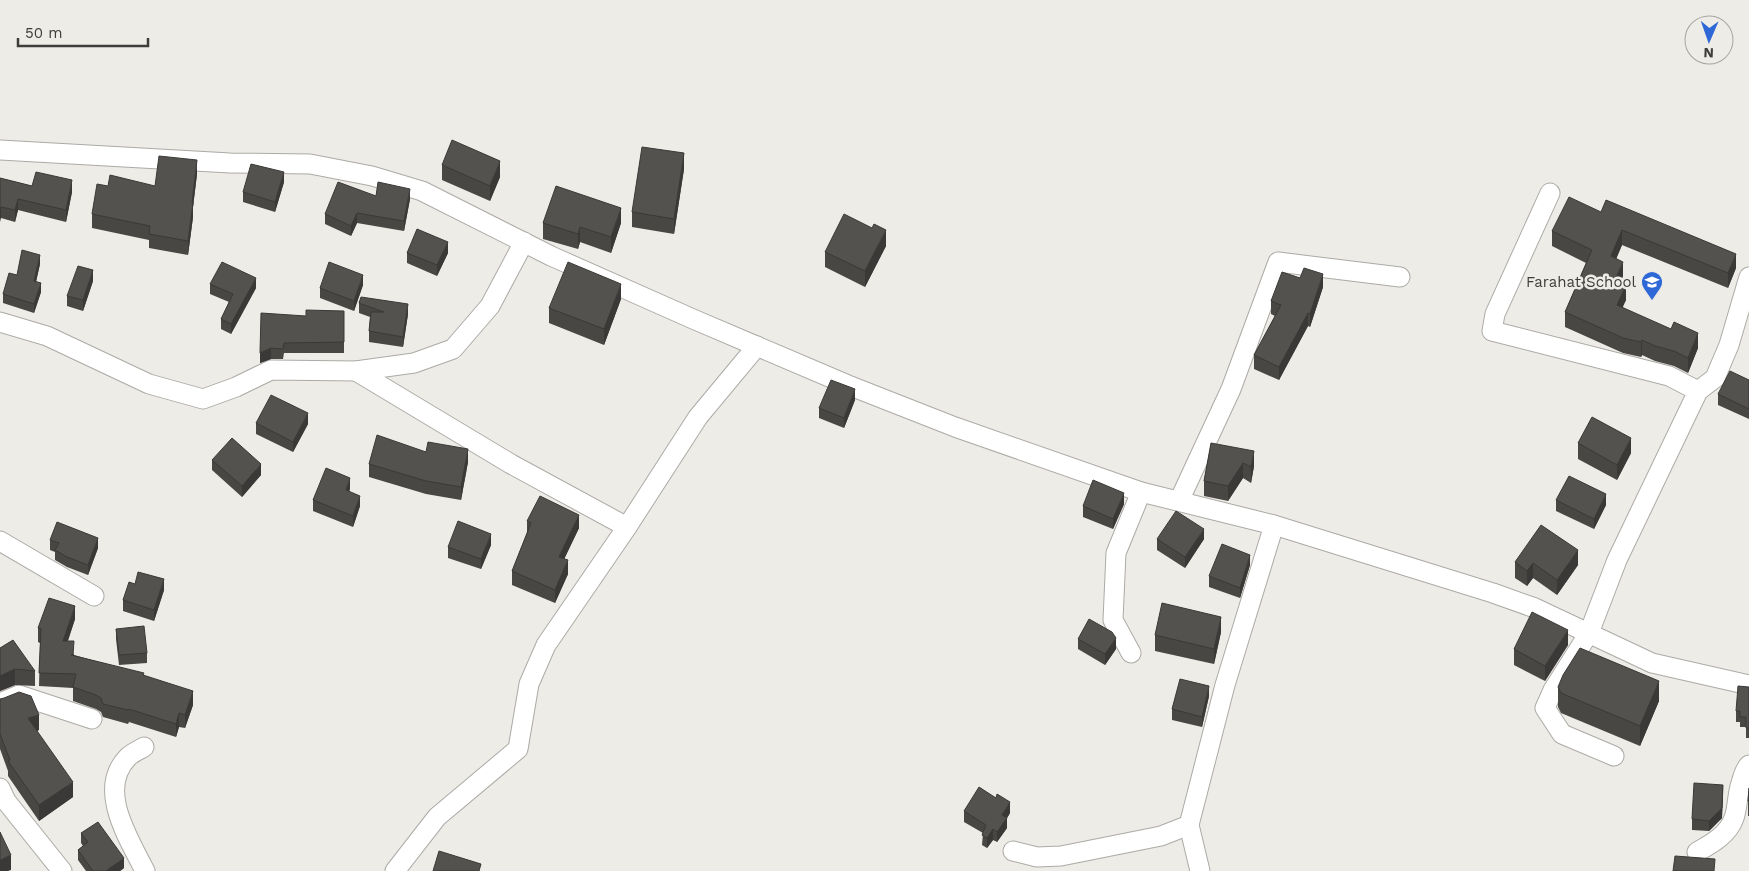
<svg xmlns="http://www.w3.org/2000/svg" width="1749" height="871" font-family="'Work Sans',sans-serif">
	<rect width="100%" height="100%" fill="#eeece7"/>
	<g fill="none" stroke-linecap="round" stroke-linejoin="round">
		<g stroke="#acaaa6" stroke-width="21">
			<g id="minor">
				<polyline points="0,150 230,163 310,164 372,176 422,191 551,256 693,319 848,385 955,427 1141,492 1274,525 1493,593 1535,608 1652,663 1749,685"/>
				<polyline points="1550,193 1495,314 1492,331 1669,376 1698,391"/>
				<polyline points="0,322 47,336 149,384 203,399 236,387 271,370 356,371 414,363 453,349 490,306 524,242"/>
				<polyline points="356,371 511,464 627,527"/>
				<polyline points="1179,501 1231,389 1278,262 1400,277"/>
				<polyline points="0,541 94,596"/>
				<polyline points="1131,653 1113,620 1116,553 1141,492"/>
				<polyline points="0,703 19,695 92,719"/>
				<path d="M144 747C139 750 132 753 128 757 96 789 129 839 145 871"/>
				<polyline points="1614,756 1562,734 1545,708 1553,690 1589,633 1617,560 1698,391 1715,378 1729,345 1749,277"/>
				<polyline points="0,788 6,801 62,871"/>
				<polyline points="1013,851 1037,857 1061,856 1161,836 1189,825"/>
				<path d="M1697 852C1711 844 1728 835 1734 818 1738 807 1737 794 1741 783 1743 777 1744 770 1749 765"/>
				<polyline points="395,871 437,817 518,749 529,684 546,645 627,527 698,417 757,346"/>
				<polyline points="1200,871 1189,825 1225,685 1274,525"/>
			</g>
		</g>
		<use href="#minor" stroke="#fff" stroke-width="19"/>
	</g>
	<g fill="#484743">
		<polygon points="442,165 500,177 490,201 442,180"/>
		<polygon points="684,169 674,234 632,227 632,212"/>
		<polygon points="197,174 193,207 193,217 188,255 149,248 149,240 92,228 92,214 108,186 155,186"/>
		<polygon points="0,178 32,186 72,192 66,222 18,210 15,222 1,218"/>
		<polygon points="284,182 275,212 243,202 243,192"/>
		<polygon points="376,196 410,199 404,231 357,223 351,236 325,224 325,214"/>
		<polygon points="1601,212 1736,268 1728,288 1622,245 1616,259 1623,276 1620,282 1626,300 1622,307 1698,348 1688,373 1674,366 1655,361 1642,355 1641,357 1623,353 1565,327 1565,312 1586,263 1552,246 1552,231"/>
		<polygon points="543,223 621,223 611,253 580,242 578,249 543,239"/>
		<polygon points="886,246 865,287 825,267 825,252"/>
		<polygon points="407,253 448,253 437,276 407,263"/>
		<polygon points="40,264 36,282 41,292 34,313 3,303 3,294 17,275"/>
		<polygon points="93,281 83,311 67,306 67,296"/>
		<polygon points="210,284 256,288 231,334 221,329 221,319 229,302 210,294"/>
		<polygon points="363,285 354,311 320,298 320,288"/>
		<polygon points="1323,287 1310,327 1308,326 1279,380 1254,369 1254,355 1275,316 1271,314 1271,301"/>
		<polygon points="621,299 604,345 549,323 549,308"/>
		<polygon points="359,303 408,314 403,347 369,342 369,331 370,317 359,313"/>
		<polygon points="344,311 344,353 284,353 283,359 271,359 260,363 260,353 306,316"/>
		<polygon points="1749,380 1749,419 1718,405 1718,394"/>
		<polygon points="855,400 844,428 819,418 819,408"/>
		<polygon points="256,423 308,424 293,452 256,434"/>
		<polygon points="1211,443 1254,466 1251,483 1243,478 1228,501 1204,496 1204,481"/>
		<polygon points="1578,443 1631,453 1617,480 1578,459"/>
		<polygon points="426,452 468,462 461,500 426,494 369,477 369,464"/>
		<polygon points="212,460 261,475 242,497 212,470"/>
		<polygon points="350,489 349,491 360,506 353,527 313,511 313,500"/>
		<polygon points="1556,500 1606,505 1594,529 1556,511"/>
		<polygon points="1124,504 1113,529 1083,517 1083,506"/>
		<polygon points="527,521 579,528 564,559 568,574 555,603 512,585 512,571 527,533"/>
		<polygon points="1157,539 1204,539 1185,568 1157,550"/>
		<polygon points="50,540 98,548 88,575 67,567 55,560 55,552 50,550"/>
		<polygon points="491,545 481,569 448,558 448,547"/>
		<polygon points="1515,562 1578,565 1557,595 1533,578 1527,586 1515,578"/>
		<polygon points="1250,565 1240,598 1209,587 1209,576"/>
		<polygon points="135,584 164,590 154,621 123,611 123,600"/>
		<polygon points="75,619 68,641 74,655 144,675 193,705 185,728 179,727 176,737 129,722 128,724 103,717 101,712 96,709 73,701 73,688 39,686 40,643 38,642 38,628"/>
		<polygon points="116,629 147,653 147,663 119,665 116,639"/>
		<polygon points="1221,632 1214,664 1155,651 1155,635"/>
		<polygon points="1078,639 1116,649 1105,665 1078,649"/>
		<polygon points="1568,645 1545,681 1514,665 1514,649"/>
		<polygon points="0,648 35,671 35,686 15,685 0,691"/>
		<polygon points="1558,687 1659,701 1640,746 1561,713 1558,707"/>
		<polygon points="1749,687 1749,738 1746,738 1746,727 1740,727 1740,722 1736,722 1736,711"/>
		<polygon points="1209,696 1202,727 1172,720 1172,709"/>
		<polygon points="0,699 39,730 37,731 73,797 39,821 8,776 8,771 0,749"/>
		<polygon points="1749,788 1749,816 1748,816 1748,801"/>
		<polygon points="1723,795 1722,818 1709,831 1692,830 1692,819"/>
		<polygon points="964,811 1010,813 1007,818 1007,828 997,842 993,840 987,848 982,845 983,833 964,822"/>
		<polygon points="81,833 124,868 120,871 86,871 78,860 78,850 83,846 81,843"/>
	</g>
	<g fill="#3b3937">
		<polygon points="684,153 684,169 674,234 674,219"/>
		<polygon points="197,160 197,174 193,207 193,217 188,255 188,241"/>
		<polygon points="500,161 500,177 490,201 490,186"/>
		<polygon points="284,172 284,182 275,212 275,202"/>
		<polygon points="72,180 72,192 66,222 66,210"/>
		<polygon points="410,189 410,199 404,231 404,221"/>
		<polygon points="18,199 18,210 15,222 15,210"/>
		<polygon points="1,207 1,218 0,222 0,211"/>
		<polygon points="621,208 621,223 611,253 611,237"/>
		<polygon points="357,213 357,223 351,236 351,226"/>
		<polygon points="580,227 580,242 578,249 578,234"/>
		<polygon points="886,230 886,246 865,287 865,271"/>
		<polygon points="1622,230 1622,245 1611,271 1611,256"/>
		<polygon points="448,242 448,253 437,276 437,265"/>
		<polygon points="1736,254 1736,268 1728,288 1728,273"/>
		<polygon points="40,255 40,264 34,290 34,281"/>
		<polygon points="1623,262 1623,276 1615,294 1615,280"/>
		<polygon points="93,270 93,281 83,311 83,300"/>
		<polygon points="1323,274 1323,287 1310,327 1310,314"/>
		<polygon points="363,275 363,285 354,311 354,301"/>
		<polygon points="256,278 256,288 231,334 231,324"/>
		<polygon points="41,283 41,292 34,313 34,304"/>
		<polygon points="621,284 621,299 604,345 604,329"/>
		<polygon points="1626,285 1626,300 1617,320 1617,305"/>
		<polygon points="408,304 408,314 403,347 403,337"/>
		<polygon points="1308,313 1308,326 1279,380 1279,367"/>
		<polygon points="1698,333 1698,348 1688,373 1688,358"/>
		<polygon points="1642,340 1642,355 1641,357 1641,342"/>
		<polygon points="271,348 271,359 260,363 260,353"/>
		<polygon points="855,389 855,400 844,428 844,418"/>
		<polygon points="308,413 308,424 293,452 293,442"/>
		<polygon points="1631,438 1631,453 1617,480 1617,465"/>
		<polygon points="468,449 468,462 461,500 461,487"/>
		<polygon points="1254,451 1254,466 1251,483 1251,467"/>
		<polygon points="1243,463 1243,478 1228,501 1228,486"/>
		<polygon points="261,464 261,475 242,497 242,486"/>
		<polygon points="350,478 350,489 346,500 346,490"/>
		<polygon points="1124,493 1124,504 1113,529 1113,519"/>
		<polygon points="1606,494 1606,505 1594,529 1594,519"/>
		<polygon points="360,496 360,506 353,527 353,516"/>
		<polygon points="579,515 579,528 559,570 559,557"/>
		<polygon points="1204,529 1204,539 1185,568 1185,557"/>
		<polygon points="491,534 491,545 481,569 481,559"/>
		<polygon points="98,538 98,548 88,575 88,565"/>
		<polygon points="1578,550 1578,565 1557,595 1557,580"/>
		<polygon points="1250,555 1250,565 1240,598 1240,588"/>
		<polygon points="568,560 568,574 555,603 555,590"/>
		<polygon points="1533,563 1533,578 1527,586 1527,571"/>
		<polygon points="164,579 164,590 154,621 154,610"/>
		<polygon points="75,606 75,619 63,654 63,641"/>
		<polygon points="1221,617 1221,632 1214,664 1214,649"/>
		<polygon points="1568,630 1568,645 1545,681 1545,666"/>
		<polygon points="1116,638 1116,649 1105,665 1105,654"/>
		<polygon points="15,669 15,685 0,691 0,676"/>
		<polygon points="1659,681 1659,701 1640,746 1640,726"/>
		<polygon points="1209,686 1209,696 1202,727 1202,717"/>
		<polygon points="193,691 193,705 185,728 185,715"/>
		<polygon points="179,713 179,727 176,737 176,724"/>
		<polygon points="39,715 39,730 28,734 28,718"/>
		<polygon points="73,782 73,797 39,821 39,805"/>
		<polygon points="1723,785 1722,818 1709,831 1709,821"/>
		<polygon points="1010,802 1010,813 1004,823 1007,818 1007,828 997,842 997,832 1002,815"/>
		<polygon points="993,829 993,840 987,848 987,838"/>
		<polygon points="11,855 11,870 8,871 0,871 0,860"/>
		<polygon points="124,858 124,868 120,871 106,871"/>
	</g>
	<g fill="#54524e" stroke="#3b3937">
		<polygon points="452,140 500,161 490,186 442,165"/>
		<polygon points="642,147 684,153 674,219 632,212"/>
		<polygon points="159,156 197,160 192,203 193,203 188,241 149,234 150,226 92,214 97,184 108,186 110,175 155,186"/>
		<polygon points="251,164 284,172 275,202 243,192"/>
		<polygon points="36,172 72,180 66,210 18,199 15,210 1,207 0,211 0,178 32,186"/>
		<polygon points="338,182 376,196 378,182 410,189 404,221 357,213 351,226 325,214"/>
		<polygon points="556,186 621,208 611,237 580,227 578,234 543,223"/>
		<polygon points="1569,197 1601,212 1606,200 1736,254 1728,273 1622,230 1611,256 1623,262 1615,280 1626,285 1617,305 1671,329 1674,322 1698,333 1688,358 1674,351 1655,346 1642,340 1641,342 1623,338 1565,312 1592,250 1552,231"/>
		<polygon points="844,214 872,228 874,224 886,230 865,271 825,252"/>
		<polygon points="417,229 448,242 437,265 407,253"/>
		<polygon points="22,250 40,255 34,281 41,283 34,304 3,294 9,273 17,275"/>
		<polygon points="222,262 256,278 231,324 221,319 233,294 210,284"/>
		<polygon points="329,262 363,275 354,301 320,288"/>
		<polygon points="568,262 621,284 604,329 549,308"/>
		<polygon points="78,266 93,270 83,300 67,296"/>
		<polygon points="1304,268 1323,274 1310,314 1308,313 1279,367 1254,355 1281,305 1271,301 1282,272 1300,278"/>
		<polygon points="361,297 408,304 403,337 369,331 371,312 384,312 359,303"/>
		<polygon points="306,310 344,311 344,342 284,343 283,349 271,348 260,353 261,313 306,316"/>
		<polygon points="1730,371 1749,380 1749,409 1718,394"/>
		<polygon points="831,380 855,389 844,418 819,408"/>
		<polygon points="271,395 308,413 293,442 256,423"/>
		<polygon points="1592,417 1631,438 1617,465 1578,443"/>
		<polygon points="377,435 426,452 428,442 468,449 461,487 426,481 369,464"/>
		<polygon points="232,438 261,464 242,486 212,460"/>
		<polygon points="1211,443 1254,451 1251,467 1243,463 1228,486 1204,481"/>
		<polygon points="326,468 350,478 346,490 360,496 353,516 313,500"/>
		<polygon points="1569,476 1606,494 1594,519 1556,500"/>
		<polygon points="1093,480 1124,493 1113,519 1083,506"/>
		<polygon points="540,496 579,515 559,557 568,560 555,590 512,571 531,523 527,521"/>
		<polygon points="1176,511 1204,529 1185,557 1157,539"/>
		<polygon points="458,521 491,534 481,559 448,547"/>
		<polygon points="57,522 98,538 88,565 67,557 55,550 59,543 50,540"/>
		<polygon points="1541,525 1578,550 1557,580 1533,563 1527,571 1515,562"/>
		<polygon points="1222,544 1250,555 1240,588 1209,576"/>
		<polygon points="138,572 164,579 154,610 123,600 129,582 135,584"/>
		<polygon points="49,598 75,606 63,641 74,641 73,655 71,655 144,673 143,675 193,691 185,715 179,713 176,724 129,709 128,710 103,704 101,698 96,695 73,687 76,674 39,673 41,629 38,628"/>
		<polygon points="1162,603 1221,617 1214,649 1155,635"/>
		<polygon points="1532,612 1568,630 1545,666 1514,649"/>
		<polygon points="1089,619 1112,632 1116,638 1105,654 1078,639"/>
		<polygon points="144,626 147,653 119,655 116,629"/>
		<polygon points="13,640 35,671 15,669 0,676 0,648"/>
		<polygon points="1580,648 1659,681 1640,726 1561,693 1558,687 1563,675"/>
		<polygon points="1180,679 1209,686 1202,717 1172,709"/>
		<polygon points="1738,686 1749,687 1749,728 1746,728 1746,717 1740,717 1740,711 1736,711"/>
		<polygon points="19,692 31,696 39,715 28,718 73,782 39,805 8,761 10,760 0,734 0,699 4,698"/>
		<polygon points="1694,783 1723,785 1722,808 1709,821 1692,819"/>
		<polygon points="979,787 996,798 997,794 1010,802 1002,815 1007,818 997,832 993,829 987,838 982,835 986,825 964,811"/>
		<polygon points="1749,788 1749,801 1748,801"/>
		<polygon points="98,822 124,858 106,871 93,871 78,850 88,842 81,833"/>
		<polygon points="0,832 11,855 0,860"/>
		<polygon points="439,851 481,864 479,871 433,871"/>
		<polygon points="1675,856 1715,859 1714,871 1673,871"/>
	</g>
	<defs>
		<g id="school-pin" transform="scale(1.125)"><path d="M0 17L-7.5 6A9.5 9.5 0 1 1 7.5 6Z" fill="#2e68d6" stroke="#eeece7"/><path d="M0-5L7-2L0 1L-7-2ZM-4 1L0 2.5L4 1V4Q0 6-4 4Z" fill="#fff"/></g>
	</defs>
	<g fill-rule="evenodd">
		<use href="#school-pin" x="1652" y="282"/>
	</g>
	<g text-anchor="middle" dominant-baseline="central" stroke-width="5" stroke-linejoin="round" paint-order="stroke">
		<g font-size="15" fill="#3e3d3b" stroke="#eeece7" text-anchor="end">
			<text x="1636" y="282">Farahat School</text>
		</g>
	</g>
	<g transform="translate(1709 40) rotate(182)"><circle r="24" fill="#eeece7" stroke="#a8a6a2"/>
	<path d="M0-4L9 19L0 12L-9 19Z" fill="#2e68d6"/>
	<text y="-8" font-size="14" font-weight="bold" text-anchor="middle" fill="#3e3d3b">N</text>
	</g>
	<path d="M18 38v8h130v-8" fill="none" stroke="#3e3d3b" stroke-width="2.5"/>
	<text x="25" y="38" font-size="15" fill="#3e3d3b" stroke="#eeece7" stroke-width="4" paint-order="stroke">50 m</text>
</svg>
